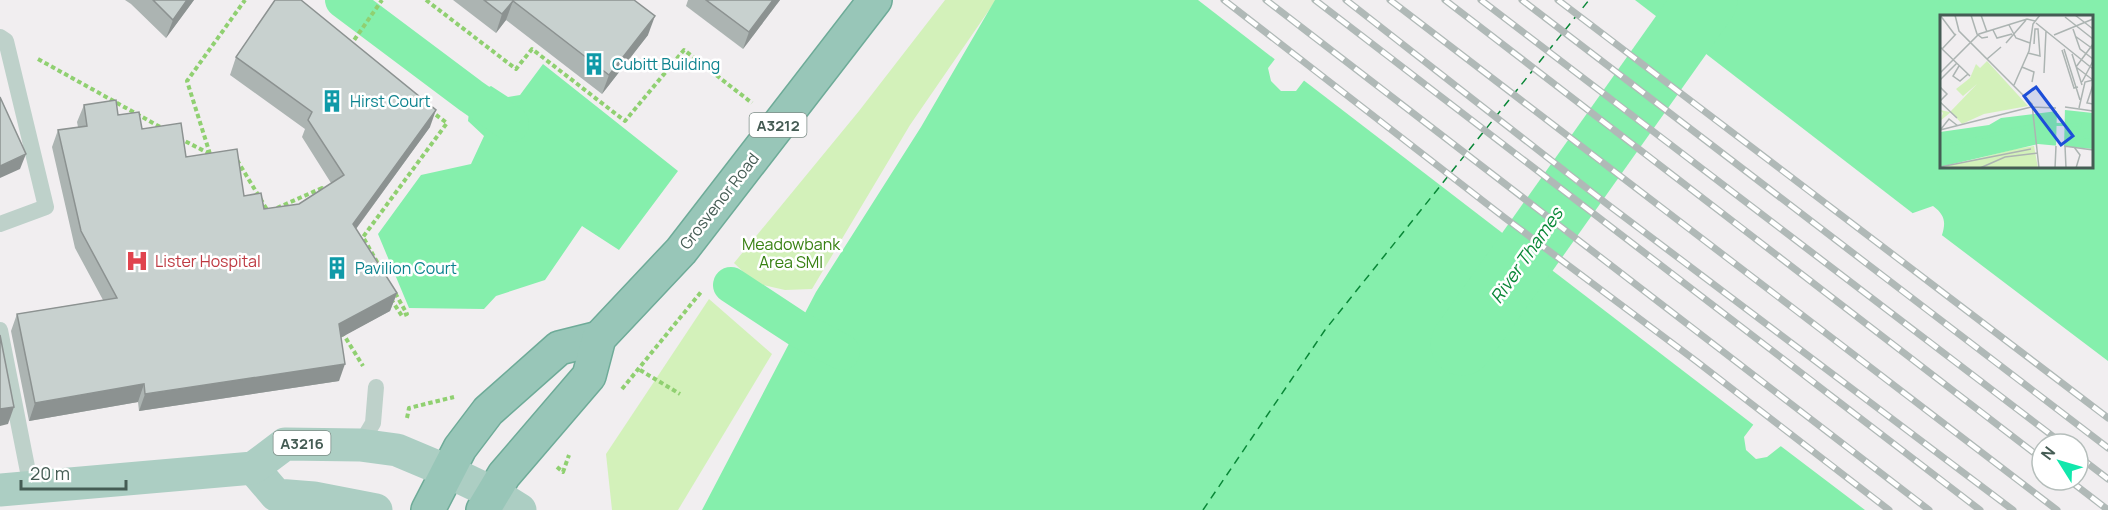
<svg xmlns="http://www.w3.org/2000/svg" width="2108" height="510" font-family="Manrope,sans-serif">
	<rect width="100%" height="100%" fill="#f1eef0"/>
	<g fill="#d3f1ba">
		<polygon points="945,0 996,0 910,125 812,289 785,290 755,283 734,263 859,111"/>
		<polygon points="709,299 772,354 678,510 612,510 606,454"/>
	</g>
	<g fill="#85efac" fill-rule="evenodd">
		<path d="M995 0H1320L1268 68 1271 81 1281 91H1296L1366 0H2108V475L2082 510H702L816 292 921 127ZM1942 16H2092V166H1942ZM1691 24 1701 29 1706 37 1703 52 1542 263C1531 273 1524 276 1510 271L1505 260 1509 249 1675 31 1683 25ZM1933 206C1945 215 1946 222 1942 235L1781 446 1767 457 1756 459 1746 450 1744 437 1913 213ZM2042 444H2078V480H2042Z"/>
		<polygon points="543,64 678,171 619,250 582,226 545,280 496,296 484,309 409,308 378,234 421,175 471,164 484,136 468,121 471,96 491,86 508,97 520,95"/>
	</g>
	<g fill="#f1eef0" fill-rule="evenodd">
		<polygon points="1198,0 1323,0 1277,61"/>
		<polygon points="1363,0 1635,0 1678,33 1518,245 1302,79"/>
		<polygon points="1701,50 1915,215 1755,426 1540,261"/>
		<path d="M1939 233 2108 361V480L2086 510H1865L1778 444ZM2042 444H2078V480H2042Z"/>
	</g>
	<g fill="none" stroke-linecap="round" stroke-linejoin="round">
		<g stroke="#85efac" stroke-width="36">
			<polyline points="343,0 471,96 511,124"/>
			<polyline points="731,285 798,329 842,352"/>
		</g>
		<polyline stroke="#85efac" stroke-width="63" points="1462,344 1706,0"/>
		<polyline stroke="#098737" stroke-width="1.5" stroke-dasharray="8 6" stroke-linecap="butt" points="1203,510 1325,330 1589,0"/>
		<g stroke="#6eab98" stroke-width="36">
			<g id="trunk">
				<polyline points="428,510 460,448 488,411 559,348 599,338"/>
				<polyline points="483,510 504,475 589,376 599,338 681,251 875,0"/>
			</g>
		</g>
		<g stroke="#90d071" stroke-width="4" stroke-dasharray="4.5 3" stroke-linecap="butt">
			<polyline points="426,0 516,69 532,49 625,121 684,50 752,103"/>
			<polyline points="350,46 382,0"/>
			<polyline points="38,59 162,128"/>
			<polyline points="179,138 212,155"/>
			<polyline points="210,154 187,81 245,0"/>
			<polyline points="237,160 269,213"/>
			<polyline points="277,208 322,188 324,190"/>
			<polyline points="381,269 363,237 447,123 432,112"/>
			<polyline points="391,299 402,316 407,314 394,291"/>
			<polyline points="342,332 363,366"/>
			<polyline points="640,370 680,394"/>
			<polyline points="622,389 701,292"/>
			<polyline points="407,418 409,408 454,397"/>
			<polyline points="557,467 563,472 569,455"/>
		</g>
		<g stroke="#bed1ca" stroke-width="16">
			<polyline points="0,37 6,41 46,207 0,224"/>
			<polyline points="0,330 31,487"/>
			<polyline points="360,445 373,423 376,387"/>
		</g>
		<g stroke="#accec3" stroke-width="33">
			<polyline points="253,468 276,495 314,498 376,510"/>
			<polyline points="0,490 253,468 285,444 360,445 397,450 447,471 493,493 520,510"/>
		</g>
		<use href="#trunk" stroke="#98c6b8" stroke-width="33"/>
		<g stroke="#b0b9b7" stroke-width="7">
			<g id="rail">
				<polyline points="1224,0 1505,218 1696,361 1889,510"/>
				<polyline points="1266,0 1929,510"/>
				<polyline points="1315,0 1980,510"/>
				<polyline points="1346,0 1607,204 2013,510"/>
				<polyline points="1390,0 2057,510"/>
				<polyline points="1445,0 2042,459"/>
				<polyline points="1481,0 2063,444"/>
				<polyline points="1522,0 2108,448"/>
				<polyline points="1558,0 2108,418"/>
				<polyline points="2078,456 2108,479"/>
				<polyline points="2069,480 2108,510"/>
			</g>
		</g>
		<use href="#rail" stroke="#fff" stroke-width="4.5" stroke-dasharray="14" stroke-linecap="butt"/>
	</g>
	<g fill="#acb4b2">
		<polygon points="125,0 194,0 166,38 131,4"/>
		<polygon points="453,0 634,0 648,35 602,94 506,20 496,33"/>
		<polygon points="688,0 780,0 743,49 686,6"/>
		<polygon points="236,57 430,127 356,229 397,293 390,311 341,337 339,381 139,411 138,402 29,421 11,331 17,314 103,300 75,248 52,147 58,130 78,127 77,122 84,105 118,115 186,157 264,209 299,204 331,183 302,137 305,129 230,75"/>
	</g>
	<g fill="#8c9291">
		<polygon points="187,0 194,0 166,38 173,20"/>
		<polygon points="773,0 780,0 743,49 749,32"/>
		<polygon points="513,1 506,20 496,33 502,14"/>
		<polygon points="655,16 648,35 602,94 609,75"/>
		<polygon points="436,110 430,127 347,241 353,224"/>
		<polygon points="26,154 20,169 0,178 0,166"/>
		<polygon points="397,293 390,311 333,342 339,324"/>
		<polygon points="345,364 339,381 139,411 145,394"/>
		<polygon points="144,384 138,402 29,421 35,403"/>
		<polygon points="14,407 8,424 0,426 0,409"/>
	</g>
	<g fill="#c8d1cf" stroke="#8c9291" stroke-width="1.5">
		<polygon points="153,0 187,0 173,20"/>
		<polygon points="275,0 301,0 436,110 353,224 397,293 339,324 345,364 145,394 144,384 35,403 17,314 117,298 81,231 58,130 87,126 84,105 116,100 118,115 139,112 142,129 181,123 186,157 237,149 244,196 261,193 264,209 299,204 344,175 308,120 312,112 236,57"/>
		<polygon points="484,0 634,0 655,16 609,75 513,1 502,14"/>
		<polygon points="706,0 773,0 749,32"/>
		<polygon points="0,97 26,154 0,166"/>
		<polygon points="0,335 14,407 0,409"/>
	</g>
	<defs>
		<g id="building-bare" transform="scale(1.8)"><path d="M-4-6H4V6H1V3H-1V6H-4ZM-2.5-4.3h1.7v1.8h-1.7ZM.8-4.3h1.7v1.8H.8ZM-2.5-1h1.7V.8h-1.7ZM.8-1h1.7V.8H.8Z" fill="#0f9aa8" stroke="#fff" stroke-width="2.5" paint-order="stroke"/></g>
		<g id="hospital-bare" transform="scale(1.8)"><path d="M-5-5h3v3.5h4V-5h3V5h-3V1.5h-4V5h-3Z" fill="#e0444e" stroke="#fff" stroke-width="2.5" paint-order="stroke"/></g>
	</defs>
	<g fill-rule="evenodd">
		<use href="#building-bare" x="594" y="64"/>
		<use href="#building-bare" x="332" y="101"/>
		<use href="#hospital-bare" x="137" y="261"/>
		<use href="#building-bare" x="337" y="268"/>
	</g>
	<g text-anchor="middle" dominant-baseline="central" stroke-width="5" stroke-linejoin="round" paint-order="stroke">
		<g fill="#fff" stroke="#7d8d87" stroke-width="1.5">
			<rect x="749.5" y="113" width="57" height="24" rx="4.5"/>
			<rect x="273.5" y="431" width="57" height="24" rx="4.5"/>
		</g>
		<g font-size="15" font-weight="bold" fill="#455c54">
			<text x="778" y="125">A3212</text>
			<text x="302" y="443">A3216</text>
		</g>
		<g font-size="16" fill="#0d838f" stroke="#fff" text-anchor="start">
			<text x="612" y="64">Cubitt Building</text>
			<text x="350" y="101">Hirst Court</text>
			<text x="355" y="268">Pavilion Court</text>
		</g>
		<g font-size="16" fill="#455c54" stroke="#fff">
			<text transform="translate(719 201) rotate(-52)">Grosvenor Road</text>
		</g>
		<g font-size="16" fill="#388113" stroke="#fff">
			<text x="791" y="244">Meadowbank<tspan x="791" dy="18">Area SMI</tspan></text>
		</g>
		<g font-size="16" fill="#be3a42" stroke="#fff" text-anchor="start">
			<text x="155" y="261">Lister Hospital</text>
		</g>
		<g font-size="18" font-style="italic" fill="#098737" stroke="#fff">
			<text transform="translate(1526 255) rotate(-55)">River Thames</text>
		</g>
	</g>
	<g transform="translate(1940 15)">
		<rect width="153" height="153" fill="#f1eef0"/>
		<path d="M47 46 88 91 44 99 22 109 11 97 0 106 3 98 0 95 10 97 37 69 23 81 16 74 30 63 36 49 40 53ZM94 131 98 153H0L75 134Z" fill="#d3f1ba"/>
		<path d="M125 95 153 98V134L98 129 0 152V117L49 110 61 103Z" fill="#85efac"/>
		<path d="M117 92H125L124 133H116Z" fill="#f1eef0"/>
		<path fill="none" stroke="#85efac" stroke-width="3" d="M0 132 100 109 140 110 135 124 153 121"/>
		<path fill="none" stroke="#acb4b2" stroke-width="1.5" d="M0 0 15 20M15 0 19 16 92 89 99 153M31 0 37 19 42 23 48 22M41 0 47 17M135 0 153 14M125 2 153 24M96 8 153 54M69 10 76 23 90 28M133 14 140 34 153 44M53 15 57 23 72 19M114 20 153 4M135 21 153 34M66 28 86 5M0 32 30 61M2 34 16 19M124 34 140 85M122 35 134 73 138 72M88 38 100 41 98 14H95L94 29M132 39 142 70M47 44 61 32M19 51 13 61 20 66 28 59M82 52 94 57 92 67M136 52 153 29M136 52 153 65M0 58 39 19 87 4 95 6M104 58 106 16M0 65 17 48M142 67 153 46M74 70 89 36 93 9 100 0M153 70 147 88 153 89M0 72 7 79 0 86M0 87 17 103M125 92 153 96M139 93 145 67 153 65M1 114 9 104 18 111M0 115 91 92 116 93M124 131 153 135M125 131 126 153M134 132 140 140 136 153M0 152 91 134M40 153 65 142 98 138M115 153 116 131"/>
		<path fill="#1d4ed8" fill-opacity="0.15" stroke="#1d4ed8" stroke-width="3" d="M96 72 133 121 121 130 84 81Z"/>
		<rect width="153" height="153" fill="none" stroke="#455c54" stroke-width="3"/>
	</g>
	<g transform="translate(2060 462) rotate(307)"><circle r="28" fill="#ffffff" stroke="#b5bebb" stroke-width="1.5"/>
	<path d="M0-4.5L10 22L0 15L-10 22Z" fill="#11e7ac"/>
	<text y="-9" font-size="16" font-weight="bold" text-anchor="middle" fill="#455c54">N</text>
	</g>
	<path d="M21 480v9h105v-9" fill="none" stroke="#455c54" stroke-width="3"/>
	<text x="30" y="480" font-size="18" fill="#455c54" stroke="#ffffff" stroke-width="4.5" paint-order="stroke">20 m</text>
</svg>
